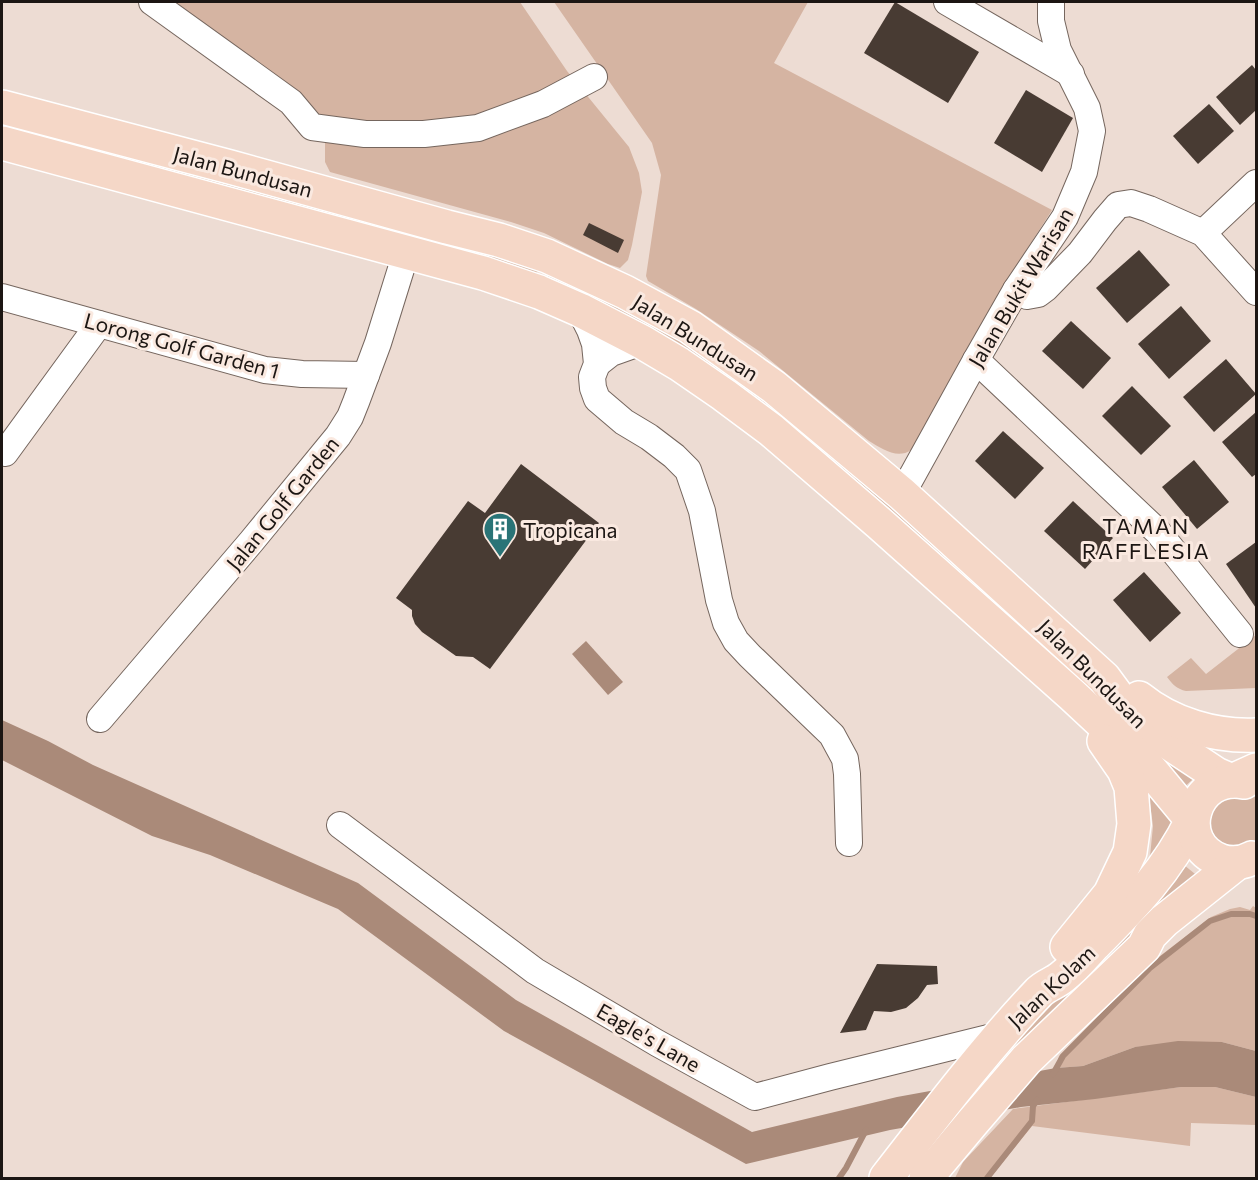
<svg xmlns="http://www.w3.org/2000/svg" width="1258" height="1180" font-family="Commissioner,sans-serif">
	<rect width="100%" height="100%" fill="#eddcd3"/>
	<g fill="#d5b4a2">
		<polygon points="165,2 520,2 567,71 629,147 639,173 642,192 632,245 628,260 620,268 608,264 544,233 511,222 330,172 325,162 325,137"/>
		<path d="M554 2H808L774 63 1052 210 1005 284 964 354 921 439C918 442 915 448 911 450 897 460 881 448 869 441L759 351 696 309 648 281 646 276 649 256 661 175 652 143Z"/>
		<polygon points="2,121 123,156 491,254 538,270 536,276 2,128"/>
		<path d="M549 273 653 324 707 357 757 393 866 484 958 566 1202 771 1182 789 704 361C651 328 605 302 547 280Z"/>
		<path d="M1256 635V688L1186 691C1177 689 1173 685 1167 677L1191 658 1206 674Z"/>
		<polygon points="1148,788 1176,826 1149,867 1153,826"/>
		<polygon points="1251,793 1256,798 1256,841 1255,843 1237,851 1212,840 1205,813 1215,797"/>
		<polygon points="1184,865 1205,882 999,1075 980,1079 1026,1025 1155,906"/>
		<polygon points="1253,906 1256,908 1256,1051 1222,1042 1135,1047 1083,1066 1056,1068 1059,1056 1147,966 1211,917 1230,909 1240,907 1250,910"/>
		<polygon points="1181,1087 1215,1087 1256,1097 1256,1125 1191,1123 1190,1146 1032,1126 990,1178 955,1178 963,1162 1013,1109"/>
	</g>
	<g fill="#aa8a79">
		<polygon points="586,641 623,682 608,695 572,654"/>
		<polygon points="2,720 48,741 93,765 358,883 516,1000 752,1132 897,1097 1056,1068 1083,1066 1135,1047 1178,1041 1222,1042 1256,1051 1256,1097 1215,1087 1181,1087 1095,1099 1021,1107 890,1130 746,1164 504,1031 338,909 210,855 152,836 2,760"/>
	</g>
	<g fill="none" stroke-linecap="round" stroke-linejoin="round">
		<g stroke="#aa8a79" stroke-width="6">
			<polyline points="1053,1074 1063,1056 1150,968 1210,921 1231,914 1250,914 1256,916"/>
			<polyline points="839,1178 846,1168 866,1130"/>
			<polyline points="987,1178 1032,1121 1033,1106 1037,1100"/>
		</g>
	</g>
	<g fill="#483b33">
		<polygon points="895,2 979,52 948,103 864,53"/>
		<polygon points="1252,65 1256,70 1256,110 1240,125 1216,97"/>
		<polygon points="1026,90 1073,118 1042,172 994,143"/>
		<polygon points="1209,104 1234,131 1198,164 1173,136"/>
		<polygon points="589,223 624,240 618,253 583,235"/>
		<polygon points="1139,250 1170,285 1127,323 1096,288"/>
		<polygon points="1181,306 1211,341 1169,379 1138,344"/>
		<polygon points="1071,321 1111,358 1083,389 1042,351"/>
		<polygon points="1226,359 1256,394 1214,432 1183,397"/>
		<polygon points="1132,386 1171,426 1141,455 1102,416"/>
		<polygon points="1256,412 1256,474 1252,477 1222,442"/>
		<polygon points="1003,431 1044,468 1015,499 975,461"/>
		<polygon points="1194,460 1229,502 1197,529 1162,487"/>
		<polygon points="521,464 599,523 490,669 473,657 456,656 422,632 415,624 412,616 412,610 396,598 468,501 485,513"/>
		<polygon points="1073,501 1113,538 1085,569 1044,531"/>
		<polygon points="1256,542 1256,608 1226,564"/>
		<polygon points="1144,572 1181,613 1150,642 1113,600"/>
		<polygon points="877,964 937,966 938,984 927,985 918,998 906,1008 891,1012 874,1011 866,1030 840,1033"/>
	</g>
	<g fill="none" stroke-linecap="round" stroke-linejoin="round">
		<g stroke="#75665e" stroke-width="28">
			<g id="minor">
				<polyline points="152,2 291,102 312,127 365,134 424,134 478,128 543,104 594,77"/>
				<polyline points="947,2 1071,74"/>
				<polyline points="1203,233 1256,183"/>
				<polyline points="1016,290 1027,296 1038,294 1046,288 1080,253 1105,220 1118,205 1131,203 1149,209 1203,233 1256,292"/>
				<polyline points="2,297 265,370 302,374 366,375"/>
				<polyline points="580,310 590,330 595,344 597,364 592,377 593,388 597,399 624,422 649,437 674,456 688,470 702,511 719,600 726,623 736,641 750,656 832,735 845,759 847,774 849,843"/>
				<polyline points="976,360 1158,532 1240,634"/>
				<polyline points="597,364 611,353 642,342"/>
				<polyline points="5,453 99,324"/>
				<polyline points="902,494 976,360 1016,290 1065,217 1084,172 1092,131 1087,108 1058,50 1051,21 1051,2"/>
				<polyline points="100,719 251,542 338,436 350,417 356,402 378,343 406,253"/>
				<polyline points="340,825 535,971 657,1043 755,1097 830,1077 1000,1035"/>
			</g>
		</g>
		<g stroke="#fff" stroke-width="36">
			<g id="major">
				<polyline points="2,107 230,167 447,227 499,240 547,256 625,292 690,327 774,387 902,494 1104,678 1132,716 1151,731 1216,774 1232,781 1256,770"/>
				<path d="M2 143 483 273 539 292 580 310 642 342 679 364 724 395 771 430 879 523 1072 695 1144 762 1192 820C1168 870 1133 906 1094 945 1084 956 1074 968 1062 977 1055 983 1046 985 1039 992 984 1050 935 1115 886 1178"/>
				<path d="M1139 698C1171 724 1215 737 1256 735"/>
				<path d="M1244 782C1193 772 1172 843 1221 861 1231 864 1243 863 1252 858"/>
				<polyline points="1067,947 1110,894 1130,852 1134,824 1131,787 1124,770 1104,741"/>
				<polyline points="926,1178 972,1123 1026,1060 1144,947 1150,935 1164,921 1237,863"/>
			</g>
		</g>
		<use href="#minor" stroke="#fff" stroke-width="26"/>
		<use href="#major" stroke="#f5d7c7" stroke-width="33"/>
	</g>
	<defs>
		<g id="building-pin" transform="scale(1.725)"><path d="M0 17L-7.5 6A9.5 9.5 0 1 1 7.5 6Z" fill="#2a7477" stroke="#fae9e0"/><path d="M-4-6H4V6H1V3H-1V6H-4ZM-2.5-4.3h1.7v1.8h-1.7ZM.8-4.3h1.7v1.8H.8ZM-2.5-1h1.7V.8h-1.7ZM.8-1h1.7V.8H.8Z" fill="#fff"/></g>
	</defs>
	<g fill-rule="evenodd">
		<use href="#building-pin" x="500" y="529"/>
	</g>
	<g text-anchor="middle" dominant-baseline="central" stroke-width="6" stroke-linejoin="round" paint-order="stroke">
		<g font-size="21" fill="#1c1613" stroke="#fae9e0">
			<text transform="translate(243 171) rotate(15)">Jalan Bundusan</text>
			<text transform="translate(1020 287) rotate(-59)">Jalan Bukit Warisan</text>
			<text transform="translate(696 337) rotate(32)">Jalan Bundusan</text>
			<text transform="translate(182 345) rotate(15)">Lorong Golf Garden 1</text>
			<text transform="translate(282 503) rotate(-51)">Jalan Golf Garden</text>
			<text transform="translate(1093 673) rotate(45)">Jalan Bundusan</text>
			<text transform="translate(1051 986) rotate(-43)">Jalan Kolam</text>
			<text transform="translate(649 1037) rotate(30)">Eagle's Lane</text>
		</g>
		<g font-size="21" fill="#1c1613" stroke="#fae9e0" text-anchor="start">
			<text x="523" y="529">Tropicana</text>
		</g>
		<g font-size="22" letter-spacing="1.5" fill="#1c1613" stroke="#fae9e0">
			<text x="1146" y="525">TAMAN<tspan x="1146" dy="25">RAFFLESIA</tspan></text>
		</g>
	</g>
	<rect width="1258" height="1180" fill="none" stroke="#1c1613" stroke-width="6"/>
</svg>
